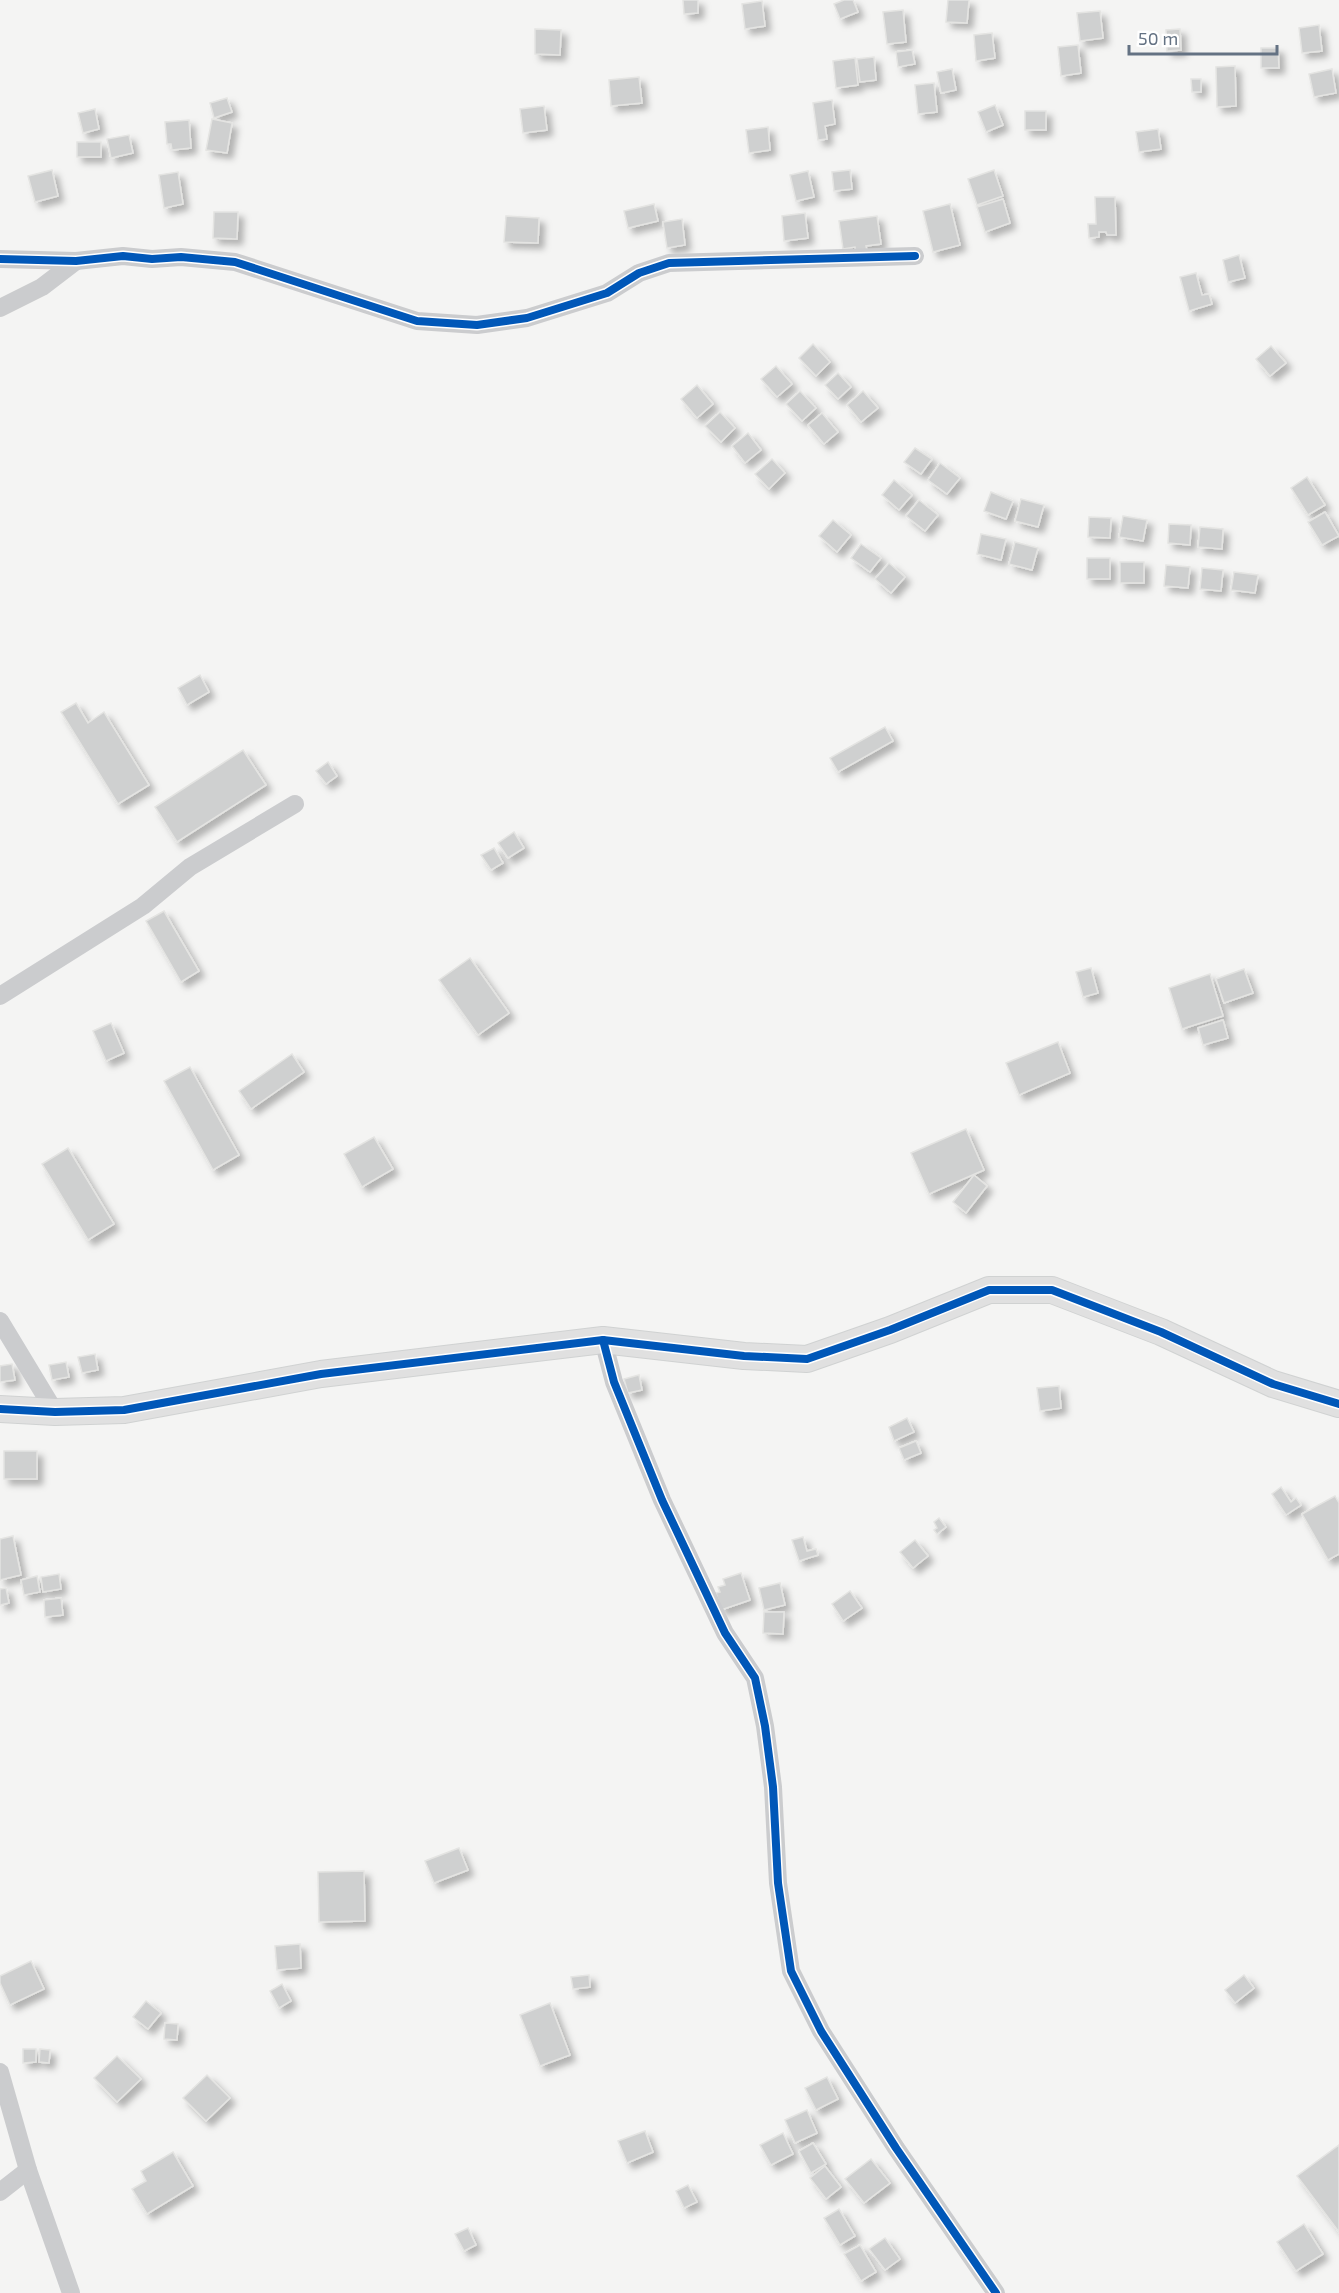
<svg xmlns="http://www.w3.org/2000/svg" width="1339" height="2293" font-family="'Exo 2',sans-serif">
	<defs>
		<filter id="shadow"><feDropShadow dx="5.5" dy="5.5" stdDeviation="3" flood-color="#0004"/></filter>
	</defs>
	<rect width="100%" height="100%" fill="#f4f4f3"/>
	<g fill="#cfd0d0" stroke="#e4e4e2" stroke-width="1.5" filter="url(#shadow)">
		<polygon points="683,0 698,0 698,13 684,14"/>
		<polygon points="844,0 853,0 858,12 840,19 834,4"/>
		<polygon points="948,0 969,0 967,23 946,22"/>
		<polygon points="762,1 765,26 745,29 742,4"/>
		<polygon points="903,10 906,42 887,44 883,12"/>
		<polygon points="1100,11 1103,38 1080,41 1077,13"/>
		<polygon points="1319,25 1322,51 1302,53 1299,28"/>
		<polygon points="535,29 561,30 560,55 535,54"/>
		<polygon points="1180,29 1181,50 1167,51 1166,30"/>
		<polygon points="992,33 995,58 976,61 974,35"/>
		<polygon points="1078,45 1081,73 1061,76 1058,47"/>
		<polygon points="1261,48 1278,48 1279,68 1261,68"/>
		<polygon points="912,50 915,64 898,67 896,52"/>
		<polygon points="874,57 876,80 860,82 857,59"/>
		<polygon points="855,58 858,85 836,88 833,61"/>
		<polygon points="1235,66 1236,106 1217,107 1216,67"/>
		<polygon points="952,69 956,90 941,93 937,72"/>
		<polygon points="1332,69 1336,93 1314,97 1309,74"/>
		<polygon points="639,77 642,103 611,106 609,80"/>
		<polygon points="1191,79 1201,79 1201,92 1192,92"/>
		<polygon points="934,83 937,112 918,114 915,85"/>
		<polygon points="227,98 232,112 214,118 210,103"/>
		<polygon points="832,100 835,124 825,126 827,139 818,140 813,103"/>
		<polygon points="995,105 1003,125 986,132 978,112"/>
		<polygon points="544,106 547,130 523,133 520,109"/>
		<polygon points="95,109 99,129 83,133 78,113"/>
		<rect x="1025" y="111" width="21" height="19"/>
		<polygon points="212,119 232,123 227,153 206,150"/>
		<polygon points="189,120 191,148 172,150 171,144 167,144 165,122"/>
		<polygon points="768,127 770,150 749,153 746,130"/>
		<polygon points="1158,129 1161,149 1139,152 1136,132"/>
		<polygon points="129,135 133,153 111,158 107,139"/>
		<rect x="77" y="142" width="24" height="15"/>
		<polygon points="52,170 58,196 35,202 28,176"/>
		<polygon points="850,170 852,189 834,191 832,172"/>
		<polygon points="994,170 1003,196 977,205 968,179"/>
		<polygon points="808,171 814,197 796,201 790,175"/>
		<polygon points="178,172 183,204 164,208 159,175"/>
		<polygon points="1095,197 1115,197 1116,235 1107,235 1106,232 1099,232 1099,237 1089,238 1088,224 1096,224"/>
		<polygon points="1003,199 1010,223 985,232 977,207"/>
		<polygon points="654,204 658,221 628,228 624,211"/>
		<polygon points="950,204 960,245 933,252 923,211"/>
		<polygon points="214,212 238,212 237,239 213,238"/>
		<polygon points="805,213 808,238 784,241 782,216"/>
		<polygon points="506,216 539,218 538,243 504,242"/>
		<polygon points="877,216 881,244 866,246 867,251 856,252 855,247 843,249 839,221"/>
		<polygon points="682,219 685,245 667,248 663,222"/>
		<polygon points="1239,255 1245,278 1228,282 1223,260"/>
		<polygon points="1196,273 1202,295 1209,294 1212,304 1189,311 1180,277"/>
		<polygon points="813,344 830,362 816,376 799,358"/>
		<polygon points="1271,346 1286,363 1270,376 1256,359"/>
		<polygon points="776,366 792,384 777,397 761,379"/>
		<polygon points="838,373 851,387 838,399 825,385"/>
		<polygon points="697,385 713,404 697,418 681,399"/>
		<polygon points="800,391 816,408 802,421 786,404"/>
		<polygon points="863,391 878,408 861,422 847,405"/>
		<polygon points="720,412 735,428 721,442 705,426"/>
		<polygon points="822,413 838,432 824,444 808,425"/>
		<polygon points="748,433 761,450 745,463 732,446"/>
		<polygon points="915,448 932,459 921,474 904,462"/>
		<polygon points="772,459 785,473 769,489 755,474"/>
		<polygon points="940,463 960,478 947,494 928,480"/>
		<polygon points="1307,477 1325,505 1308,515 1291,488"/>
		<polygon points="894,480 912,495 899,510 882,495"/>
		<polygon points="991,492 1013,501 1006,519 984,511"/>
		<polygon points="1021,499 1044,505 1038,527 1015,521"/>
		<polygon points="919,500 938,515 925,531 906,516"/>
		<polygon points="1325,512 1339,536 1322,545 1308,522"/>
		<polygon points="1123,516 1147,520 1143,541 1119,537"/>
		<polygon points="1089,517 1111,518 1110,538 1088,537"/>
		<polygon points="833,520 851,535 837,552 819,536"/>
		<polygon points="1169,524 1191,525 1190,545 1168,543"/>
		<polygon points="1200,527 1223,529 1222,549 1198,547"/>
		<polygon points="981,534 1006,539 1001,560 977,554"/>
		<polygon points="1015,542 1038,548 1032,570 1009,564"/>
		<polygon points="861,544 881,558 870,572 851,558"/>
		<rect x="1087" y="558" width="23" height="21"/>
		<rect x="1120" y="562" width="24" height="21"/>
		<polygon points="889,563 905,577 891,593 875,579"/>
		<polygon points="1166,565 1190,567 1188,588 1164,586"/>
		<polygon points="1202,568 1223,570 1221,591 1200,589"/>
		<polygon points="1234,572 1258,575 1255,593 1231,590"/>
		<polygon points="200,675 209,692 187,705 178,688"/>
		<polygon points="76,703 88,723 104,712 149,785 118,804 61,712"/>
		<polygon points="885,727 893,741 838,772 830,758"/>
		<polygon points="243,750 266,785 177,842 155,807"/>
		<polygon points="328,762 337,776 326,784 316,771"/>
		<polygon points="514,832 524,848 508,858 498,843"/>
		<polygon points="494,848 503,863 491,870 481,855"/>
		<polygon points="164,911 199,971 181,982 146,921"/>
		<polygon points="470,958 509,1013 478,1035 439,980"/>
		<polygon points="1091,968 1098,993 1083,997 1076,972"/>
		<polygon points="1244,969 1253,993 1224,1003 1216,979"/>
		<polygon points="1210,974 1223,1016 1182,1029 1169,988"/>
		<polygon points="1223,1020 1228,1038 1203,1045 1198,1028"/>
		<polygon points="111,1023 124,1053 106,1061 93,1031"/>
		<polygon points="1058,1042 1070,1073 1019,1095 1006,1063"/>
		<polygon points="292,1054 304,1072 251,1109 239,1091"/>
		<polygon points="190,1067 239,1155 213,1170 164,1081"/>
		<polygon points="966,1129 984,1170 929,1194 911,1153"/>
		<polygon points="374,1137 393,1169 362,1187 344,1154"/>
		<polygon points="68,1148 114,1224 88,1240 42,1164"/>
		<polygon points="974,1175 987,1186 966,1213 953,1202"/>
		<polygon points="95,1354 98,1370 82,1373 78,1357"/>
		<polygon points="66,1362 69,1377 52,1380 49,1365"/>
		<polygon points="12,1364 15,1380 0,1382 0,1366"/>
		<polygon points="639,1375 642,1390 628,1393 624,1379"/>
		<polygon points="1059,1386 1061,1408 1040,1411 1037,1388"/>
		<polygon points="907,1418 914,1432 894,1441 889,1427"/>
		<polygon points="916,1441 921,1453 904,1460 899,1448"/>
		<rect x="4" y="1451" width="33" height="28"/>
		<polygon points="1281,1487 1291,1502 1296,1498 1301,1505 1286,1515 1272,1494"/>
		<polygon points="1335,1496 1339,1503 1339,1554 1328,1560 1302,1514"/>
		<polygon points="939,1518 946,1527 937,1534 934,1530 937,1528 934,1522"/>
		<polygon points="13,1536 21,1575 0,1580 0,1539"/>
		<polygon points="803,1537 807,1551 816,1549 818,1555 799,1561 792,1540"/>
		<polygon points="915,1540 928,1556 913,1568 900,1552"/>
		<polygon points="741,1573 750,1600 721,1610 716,1593 720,1592 718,1587 725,1585 723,1579"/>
		<polygon points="59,1574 61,1589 43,1592 41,1577"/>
		<polygon points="37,1576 40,1592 24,1595 21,1580"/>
		<polygon points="780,1583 785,1605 764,1610 759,1588"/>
		<polygon points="6,1588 9,1603 0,1605 0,1589"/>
		<polygon points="850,1591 862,1608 843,1621 832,1604"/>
		<polygon points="61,1598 63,1615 45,1617 44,1600"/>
		<polygon points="764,1612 784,1612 783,1634 763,1633"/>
		<polygon points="459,1848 468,1870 434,1883 425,1861"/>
		<polygon points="364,1871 365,1921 319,1922 318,1872"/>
		<polygon points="300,1944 301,1968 277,1970 275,1946"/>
		<polygon points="31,1961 44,1989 10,2005 0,1983 0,1976"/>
		<polygon points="589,1975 590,1987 573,1989 571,1977"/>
		<polygon points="1244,1975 1254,1988 1235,2003 1225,1990"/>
		<polygon points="282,1984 291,2001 279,2008 270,1991"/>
		<polygon points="146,2001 161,2013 148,2029 133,2017"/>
		<polygon points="550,2003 570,2055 540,2066 520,2015"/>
		<polygon points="165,2023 178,2024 177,2040 164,2039"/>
		<polygon points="23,2049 36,2049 36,2062 23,2063"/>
		<polygon points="40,2049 50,2050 49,2063 39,2062"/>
		<polygon points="117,2056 141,2079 117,2102 94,2078"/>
		<polygon points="207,2075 230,2098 206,2121 183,2098"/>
		<polygon points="827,2077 838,2099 816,2110 805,2088"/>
		<polygon points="807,2110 817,2133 795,2143 785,2120"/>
		<polygon points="645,2131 653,2152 627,2163 618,2141"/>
		<polygon points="783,2133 793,2154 771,2165 760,2145"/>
		<polygon points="813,2143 826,2164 811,2173 799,2151"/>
		<polygon points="1339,2145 1339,2232 1297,2176"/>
		<polygon points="173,2152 193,2186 147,2214 132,2189 146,2181 141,2171"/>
		<polygon points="871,2159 890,2183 864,2203 845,2179"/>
		<polygon points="825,2166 841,2187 826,2199 810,2178"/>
		<polygon points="688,2185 697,2202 684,2208 676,2191"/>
		<polygon points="839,2209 855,2236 840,2245 824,2218"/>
		<polygon points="1304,2224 1323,2254 1296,2271 1277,2242"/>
		<polygon points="468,2228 476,2245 464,2251 455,2234"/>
		<polygon points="885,2238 900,2259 885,2270 869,2249"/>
		<polygon points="860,2245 876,2272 861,2281 844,2254"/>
	</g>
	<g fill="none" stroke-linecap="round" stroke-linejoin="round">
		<g stroke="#d0d2d2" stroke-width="28">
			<polyline id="secondary" points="0,1409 55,1412 124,1410 321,1374 603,1340 744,1356 807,1359 890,1330 989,1290 1052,1290 1161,1332 1273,1384 1339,1404"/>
		</g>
		<g stroke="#cbccce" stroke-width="18">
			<polyline points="0,259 76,261 123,256 152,259 181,257 235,262 417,321 477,325 527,318 607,293 639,273 669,263 915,256"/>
			<polyline points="0,308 42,287 76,261"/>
			<polyline points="0,996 143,906 190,867 295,804"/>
			<polyline points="0,1321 55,1412"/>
			<polyline points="603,1340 614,1382 662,1500 725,1633 755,1678 765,1726 773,1787 778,1883 791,1971 821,2031 896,2148 996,2293"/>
			<polyline points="0,2072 28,2170 71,2293"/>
			<polyline points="0,2192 28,2170"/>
		</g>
		<use href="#secondary" stroke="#e0e0e0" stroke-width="26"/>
		<g stroke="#fff" stroke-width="11">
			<g id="cycleway">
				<polyline points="0,259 76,261 123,256 152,259 181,257 235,262 417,321 477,325 527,318 607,293 639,273 669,263 915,256"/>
				<polyline points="603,1340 614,1382 662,1500 725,1633 755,1678 765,1726 773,1787 778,1883 791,1971 821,2031 896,2148 996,2293"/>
				<polyline points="0,1409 55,1412 124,1410 321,1374 603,1340 744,1356 807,1359 890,1330 989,1290 1052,1290 1161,1332 1273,1384 1339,1404"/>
			</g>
		</g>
		<use href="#cycleway" stroke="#0057b8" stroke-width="8"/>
	</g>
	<path d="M1129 45v9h148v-9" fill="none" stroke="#647283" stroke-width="3"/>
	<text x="1138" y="45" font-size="18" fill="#647283" stroke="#ffffff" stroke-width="4.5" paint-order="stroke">50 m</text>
</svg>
